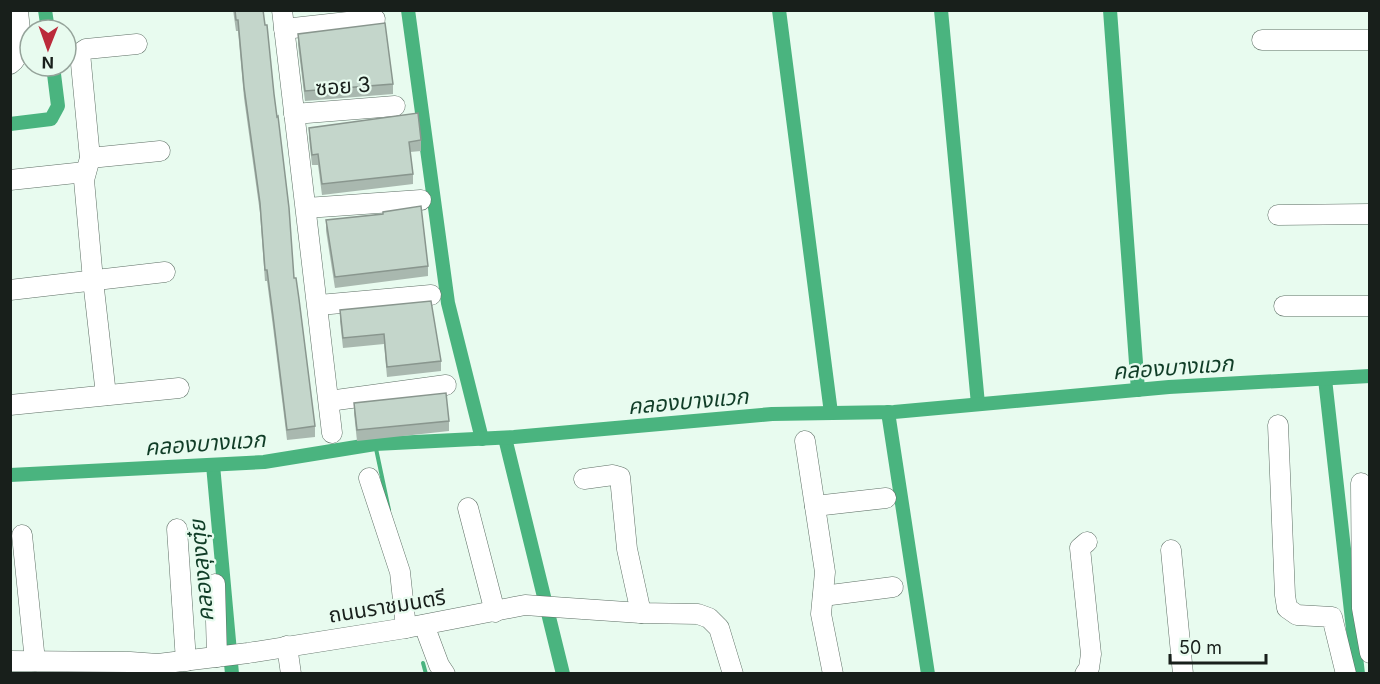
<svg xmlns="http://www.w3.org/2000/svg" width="1380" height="684" font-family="Inter,'Noto Sans Thai',sans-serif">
	<rect width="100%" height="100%" fill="#e8fbef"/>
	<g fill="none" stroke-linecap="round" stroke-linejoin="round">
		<g stroke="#4ab47f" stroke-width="4">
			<polyline points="375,444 389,510"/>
			<polyline points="423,663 426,674"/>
		</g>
		<g stroke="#4ab47f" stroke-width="14">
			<polyline points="45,10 48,30"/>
			<polyline points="408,10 448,303 482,439"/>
			<polyline points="779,10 831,413"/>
			<polyline points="941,10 978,404"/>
			<polyline points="1110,10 1138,390"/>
			<polyline points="10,124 51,119 58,106 53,66"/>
			<polyline points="1325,379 1358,674"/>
			<polyline points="888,412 928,674"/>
			<polyline points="505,438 563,674"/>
			<polyline points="213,465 232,674"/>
			<polyline points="10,475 264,462 375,444 514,437 772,414 894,412 1169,387 1370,376"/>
		</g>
		<g stroke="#5e6f65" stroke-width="21">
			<g id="minor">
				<polyline points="282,10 332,433"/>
				<polyline points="284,29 375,19"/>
				<polyline points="1262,40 1370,40"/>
				<path d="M10 64C26 53 19 28 18 10"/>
				<polyline points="294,114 395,106"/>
				<polyline points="90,158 160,151"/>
				<polyline points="10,180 85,172"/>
				<polyline points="306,208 421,200"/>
				<polyline points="1278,215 1370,214"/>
				<polyline points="10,290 165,272"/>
				<polyline points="319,305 431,295"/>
				<polyline points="1284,306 1370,306"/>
				<polyline points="106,395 93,280 84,180 90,158 80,53 86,49 137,44"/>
				<polyline points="329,401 446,385"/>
				<polyline points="10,405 179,388"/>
				<polyline points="1278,425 1285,595 1287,608 1297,615 1332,617 1346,674"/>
				<polyline points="805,441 825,572 821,614 833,674"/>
				<polyline points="369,478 400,572 406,628"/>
				<polyline points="584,479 613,475 620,477 627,549 641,613"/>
				<polyline points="1361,483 1362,608 1370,653"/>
				<polyline points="815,506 886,498"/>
				<polyline points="468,508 495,612"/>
				<polyline points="177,529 186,661"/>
				<polyline points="22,535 35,661"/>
				<polyline points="1171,550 1183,674"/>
				<polyline points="215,584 217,657"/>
				<polyline points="823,596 893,587"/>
				<polyline points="424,625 439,665 445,674"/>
				<polyline points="287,646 291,674"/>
				<polyline points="10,661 130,662 158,664 248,653 406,628 525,605 539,606 641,613 698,614 709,618 719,628 733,674"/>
				<polyline points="1085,674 1089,668 1091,654 1080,548 1087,542"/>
			</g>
		</g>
		<use href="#minor" stroke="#fff" stroke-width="20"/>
	</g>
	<g fill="#a9b8af">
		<polygon points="233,10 263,10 274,94 294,278 315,426 315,437 287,440 273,327 267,281 265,281 260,213 244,98 238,31 236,31"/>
		<polygon points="298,34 393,84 393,94 305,101 298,45"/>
		<polygon points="309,128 421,140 421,151 410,152 413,174 413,184 322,195 318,165 312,165 309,138"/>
		<polygon points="326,220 428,266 428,276 335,288 326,231"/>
		<polygon points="340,310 441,361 441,371 387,377 384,344 343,348 340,321"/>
		<polygon points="354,403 449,421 449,431 357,441 354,413"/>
	</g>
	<g fill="#c4d6cb" stroke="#89968e" stroke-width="1.5">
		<polygon points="235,10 263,10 265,25 267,25 274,94 277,117 278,116 289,208 294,278 296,278 299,299 315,426 287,430 273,316 267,270 265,270 260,203 244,87 238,20 236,20"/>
		<polygon points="385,23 393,84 305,91 298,34"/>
		<polygon points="418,113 421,140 409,142 413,174 322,184 318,154 312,155 309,128"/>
		<polygon points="421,206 428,266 335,277 326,220 383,214 383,212"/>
		<polygon points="431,301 441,361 387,367 384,334 343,338 340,310"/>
		<polygon points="446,393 449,421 357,430 354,403"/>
	</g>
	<g text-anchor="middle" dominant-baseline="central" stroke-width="4.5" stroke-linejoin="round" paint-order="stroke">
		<g font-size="21" fill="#181f1b" stroke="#e8fbef">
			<text transform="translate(343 86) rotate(-4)">ซอย 3</text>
			<text transform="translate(387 606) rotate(-9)">ถนนราชมนตรี</text>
		</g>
		<g font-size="22" font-style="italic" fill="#103d27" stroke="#e8fbef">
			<text transform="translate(1173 367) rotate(-4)">คลองบางแวก</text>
			<text transform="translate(688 401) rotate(-5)">คลองบางแวก</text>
			<text transform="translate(205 443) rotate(-4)">คลองบางแวก</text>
			<text transform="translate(201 571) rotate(-95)">คลองลุงตุ๋ย</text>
		</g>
	</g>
	<rect width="1380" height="684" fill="none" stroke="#181f1b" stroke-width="24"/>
	<g transform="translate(48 48) rotate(181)"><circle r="28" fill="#e8fbef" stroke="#95a39a" stroke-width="1.5"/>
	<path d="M0-4.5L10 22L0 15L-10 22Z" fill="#bb2a3b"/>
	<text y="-9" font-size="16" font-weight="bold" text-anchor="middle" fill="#181f1b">N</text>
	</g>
	<path d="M1170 654v9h96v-9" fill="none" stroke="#181f1b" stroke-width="3"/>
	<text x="1179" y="654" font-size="18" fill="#181f1b" stroke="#e8fbef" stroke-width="4.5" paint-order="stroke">50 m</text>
</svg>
